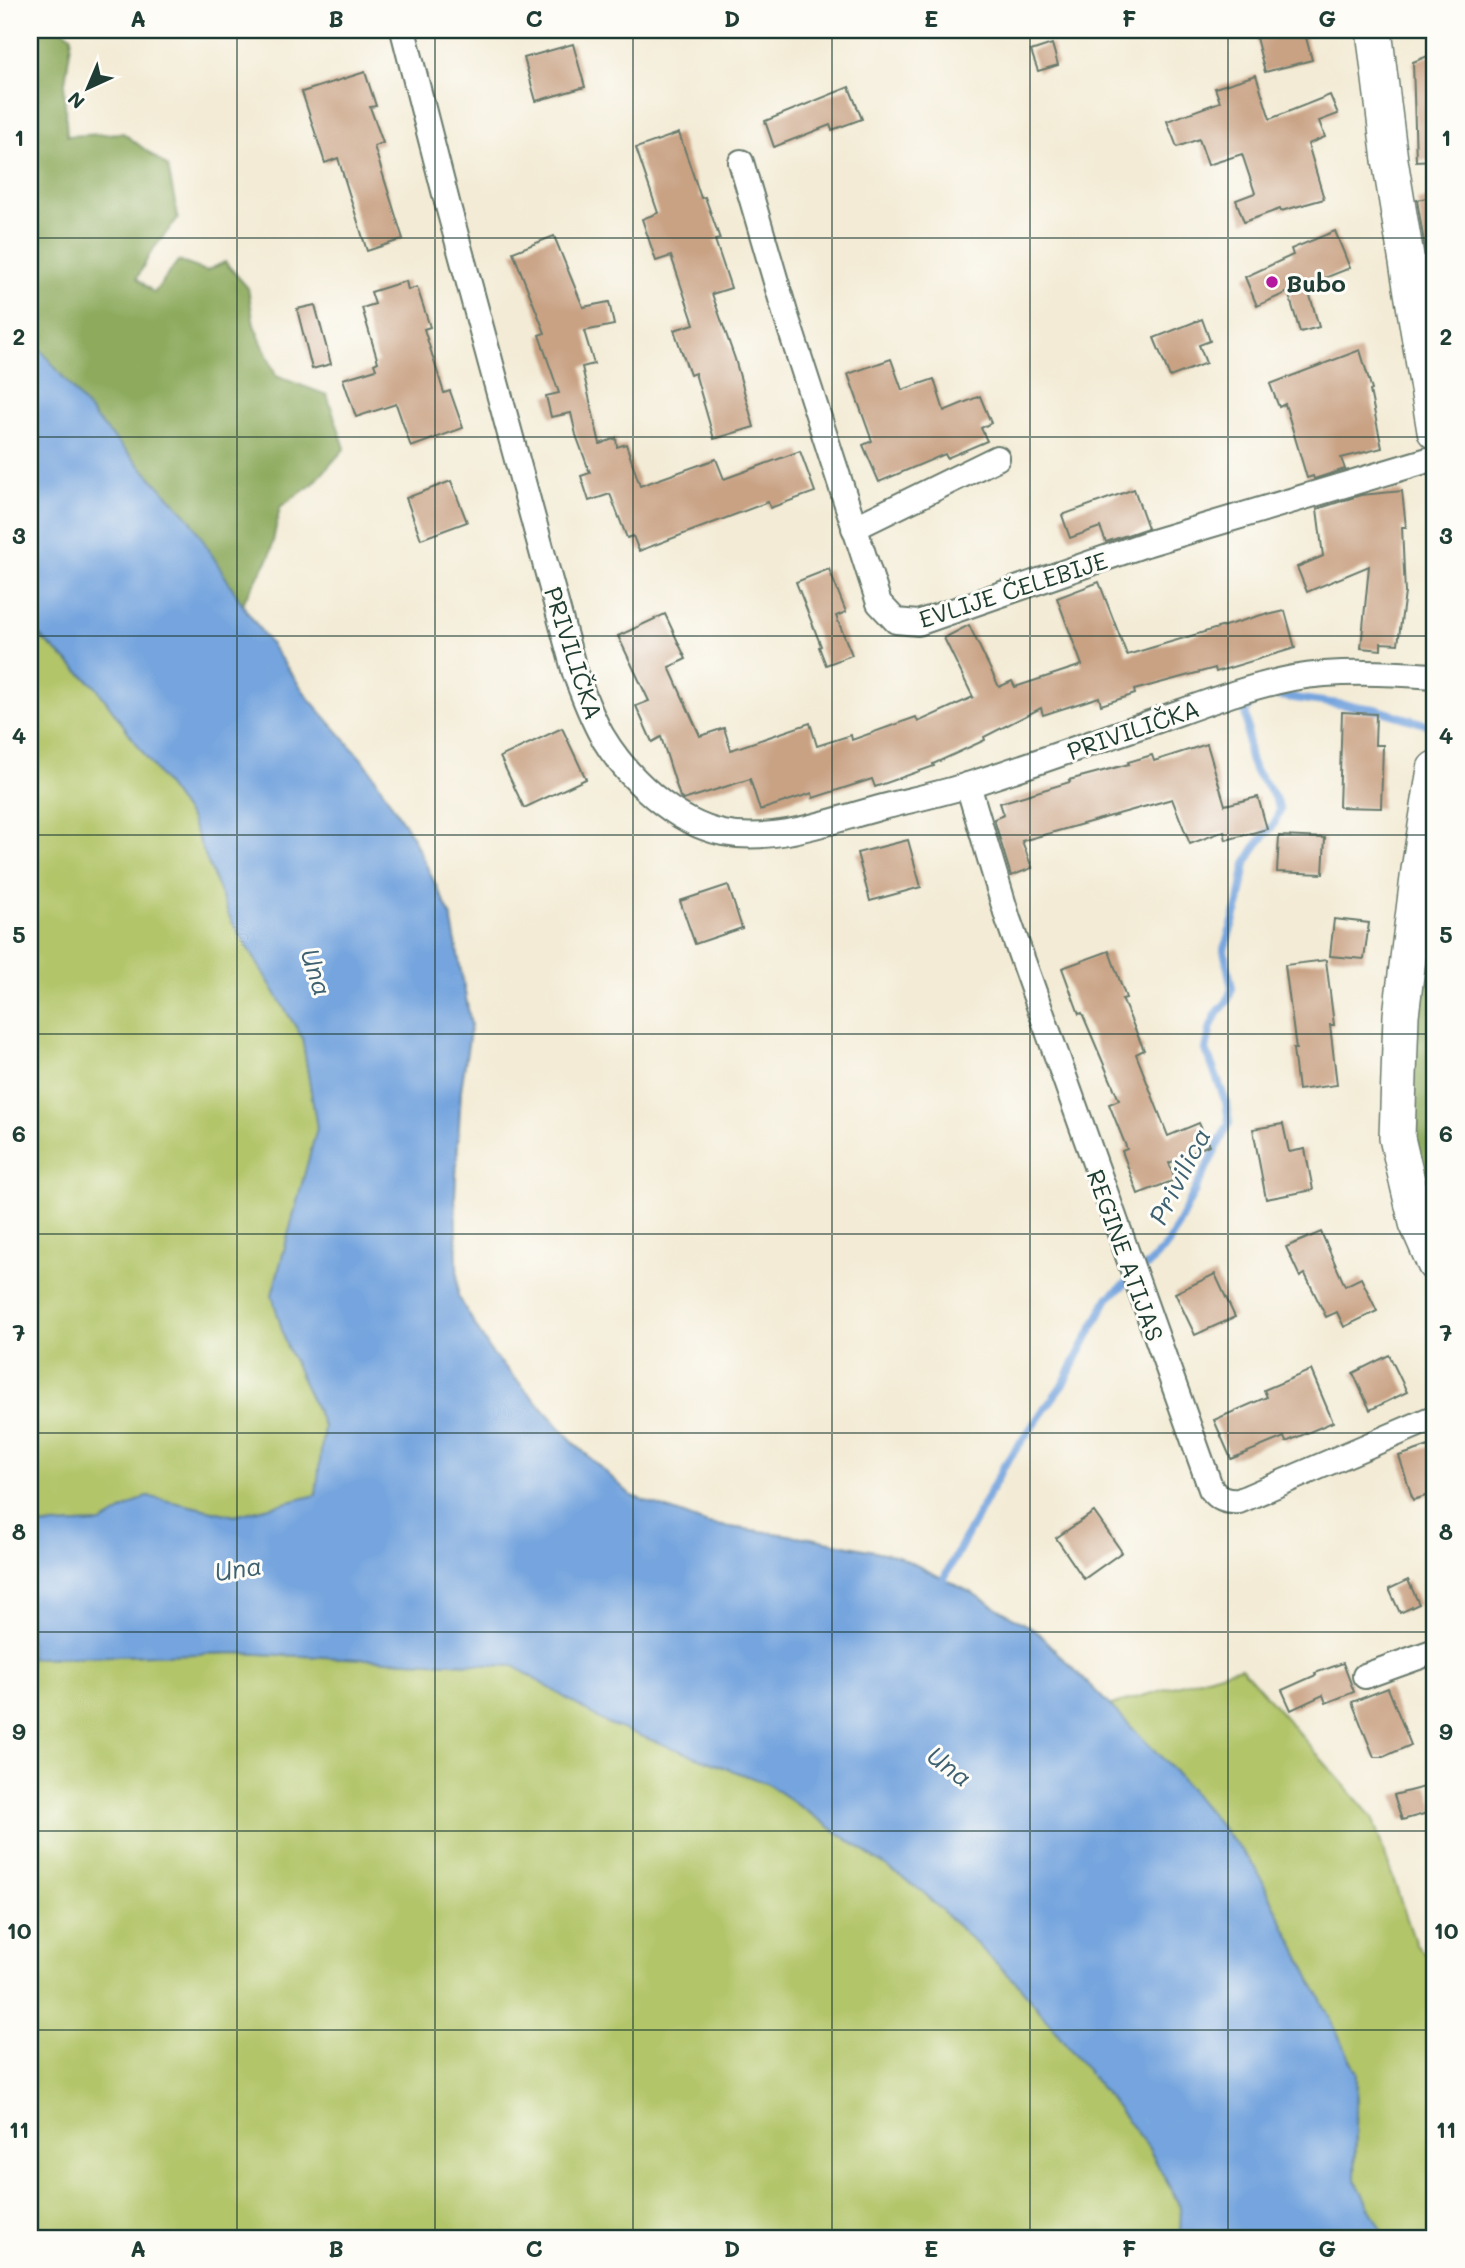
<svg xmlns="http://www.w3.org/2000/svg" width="1465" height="2268" font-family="Mali,sans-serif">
	<rect width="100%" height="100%" fill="#fdfcf7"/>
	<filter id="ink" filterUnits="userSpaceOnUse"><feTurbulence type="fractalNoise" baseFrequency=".0143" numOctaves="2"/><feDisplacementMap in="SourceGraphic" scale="14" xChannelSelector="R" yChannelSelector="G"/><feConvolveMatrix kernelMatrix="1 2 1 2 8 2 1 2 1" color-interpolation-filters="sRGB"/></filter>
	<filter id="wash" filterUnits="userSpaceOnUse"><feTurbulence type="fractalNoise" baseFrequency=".00686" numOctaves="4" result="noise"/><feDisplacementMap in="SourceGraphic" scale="28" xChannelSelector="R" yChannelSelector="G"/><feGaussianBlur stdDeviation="1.57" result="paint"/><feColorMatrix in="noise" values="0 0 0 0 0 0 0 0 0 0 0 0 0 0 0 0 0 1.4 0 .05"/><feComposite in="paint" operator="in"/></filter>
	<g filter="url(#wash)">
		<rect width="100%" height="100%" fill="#f3ebd5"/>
		<g fill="#b2c569" stroke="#68814e" stroke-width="2">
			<polygon points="30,628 96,687 190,818 230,918 302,1037 317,1128 272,1295 287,1347 324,1426 317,1495 235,1516 146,1496 102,1523 30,1526"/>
			<polygon points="238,1653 514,1666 766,1783 923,1892 1019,1985 1148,2147 1181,2208 1180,2238 30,2238 30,1658"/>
			<polygon points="1241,1667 1372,1817 1416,1945 1435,1962 1435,2238 1385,2238 1355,2180 1357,2073 1256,1868 1169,1765 1108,1706"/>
		</g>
		<g fill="#8daa5d" stroke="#567448" stroke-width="2">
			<polygon points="30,30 64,30 72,37 64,89 67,136 123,133 168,167 178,218 151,252 137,278 154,293 178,261 206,271 225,262 248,288 254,325 276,376 327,395 345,448 313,484 280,507 270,556 242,604 190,519 97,420 30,336"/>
			<polygon points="1435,860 1435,1264 1397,1138"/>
		</g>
		<polygon fill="#74a4de" stroke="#4a7089" stroke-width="2" points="30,336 97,420 190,519 242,604 310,700 367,765 412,836 451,916 471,1025 461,1090 455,1196 458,1296 491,1352 576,1445 632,1496 708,1524 811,1538 898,1556 972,1593 1036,1631 1169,1765 1256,1868 1357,2073 1355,2180 1385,2238 1180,2238 1181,2208 1148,2147 1019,1985 923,1892 766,1783 606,1723 514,1666 238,1653 30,1658 30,1526 102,1523 146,1496 235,1516 316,1495 324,1426 287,1347 272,1295 317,1128 302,1037 230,918 190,818 96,687 30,627"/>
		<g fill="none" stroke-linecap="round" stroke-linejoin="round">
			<path stroke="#74a4de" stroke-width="8" d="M940 1590 943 1580 1005 1464 1063 1384 1108 1298 1149 1264 1168 1244 1229 1123 1226 1102 1206 1050 1211 1026 1217 1013 1227 1002 1232 988 1224 950 1239 903 1246 863 1256 846 1274 824 1280 810C1273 788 1258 780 1251 762 1245 747 1250 728 1245 712L1254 700 1272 695 1375 709 1435 727"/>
		</g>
		<g id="blocks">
			<g fill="#c9a284">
				<polygon points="1254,30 1304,30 1312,60 1265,72"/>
				<polygon points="573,44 585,87 536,101 524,58"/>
				<polygon points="1052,44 1058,65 1038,71 1031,51"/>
				<polygon points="1435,53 1435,160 1416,161 1413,62"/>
				<polygon points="365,72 376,106 370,107 383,143 374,146 403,239 367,251 338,158 325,163 302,92"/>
				<polygon points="1256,75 1270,119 1330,95 1338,114 1319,121 1325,137 1308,144 1324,199 1281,211 1280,209 1244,222 1236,200 1255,193 1242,154 1208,165 1199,139 1177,147 1167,121 1220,102 1215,88"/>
				<polygon points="849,87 862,119 832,130 830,125 774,147 765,121"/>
				<polygon points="679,133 701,198 705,197 720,239 715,240 731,288 712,294 735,359 754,427 714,439 695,373 690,375 674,330 694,324 671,256 656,261 642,219 658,213 636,148"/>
				<polygon points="1435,196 1435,278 1430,279 1417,200"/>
				<polygon points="1335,231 1350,268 1307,285 1319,327 1300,332 1288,292 1257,306 1245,277 1293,255 1291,249"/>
				<polygon points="554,236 583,307 609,302 614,325 584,331 594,364 582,367 600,444 616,438 617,447 626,444 640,486 716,459 724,479 800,451 815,492 770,508 768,502 639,551 633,536 627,538 610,494 589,501 581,476 590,473 576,435 571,413 551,417 546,396 559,393 539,335 545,333 513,252"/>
				<polygon points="406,281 408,290 417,287 430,327 424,329 444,393 450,391 463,428 411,447 396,404 356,417 343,379 376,369 374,364 378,362 362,308 375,304 371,292"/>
				<polygon points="315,305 331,364 312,369 297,309"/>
				<polygon points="1202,319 1210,341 1199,345 1206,363 1170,377 1154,338"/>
				<polygon points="1360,350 1372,390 1370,391 1382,448 1341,458 1345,469 1314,479 1313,476 1307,478 1285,404 1279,407 1270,384"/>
				<polygon points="891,359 902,390 934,379 944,411 980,396 991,423 981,428 987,441 947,458 945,454 879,482 863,445 872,441 848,374"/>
				<polygon points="451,481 467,522 421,539 406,498"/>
				<polygon points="1134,489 1148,528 1106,542 1100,527 1070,538 1062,515"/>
				<polygon points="1402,491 1406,527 1402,527 1405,593 1398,644 1381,643 1381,650 1361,648 1369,566 1307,592 1297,567 1323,556 1317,509 1361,495"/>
				<polygon points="829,569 846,612 836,616 852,655 826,665 819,647 821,646 796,582"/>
				<polygon points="1099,582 1127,655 1268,613 1268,615 1285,611 1295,648 1216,672 1215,668 1134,690 1135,694 1101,705 1099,697 1043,715 1041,708 984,737 985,740 933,764 934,766 875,787 872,779 813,798 812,793 760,810 750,779 683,800 680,797 661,737 652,742 636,706 649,701 618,636 665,614 686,659 669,667 700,736 724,728 731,750 810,723 817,746 851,735 852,740 916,717 918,722 973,697 944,638 969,625 999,687 1012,681 1015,687 1082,665 1057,598"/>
				<polygon points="1342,712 1376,714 1375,745 1383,745 1381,808 1339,807"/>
				<polygon points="562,728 586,779 524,808 500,757"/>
				<polygon points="1207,744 1225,805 1258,797 1267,829 1226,840 1224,831 1190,844 1172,799 1022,841 1032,868 1011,876 994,819 1004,815 1000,803 1070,782 1069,780 1129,764 1128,762 1152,755 1154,761"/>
				<polygon points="1279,836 1325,838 1323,874 1277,872"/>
				<polygon points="908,840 921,887 870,901 857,853"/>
				<polygon points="728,885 742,928 695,944 680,901"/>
				<polygon points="1334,919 1369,923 1364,959 1330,956"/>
				<polygon points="1109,951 1126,998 1122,999 1144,1050 1136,1054 1168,1136 1199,1123 1209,1145 1169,1163 1175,1180 1138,1194 1122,1151 1127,1149 1109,1104 1119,1100 1082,1013 1079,1014 1062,968"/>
				<polygon points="1326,960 1334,1025 1330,1025 1337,1085 1298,1090 1293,1049 1296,1049 1285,965"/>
				<polygon points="1283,1124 1289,1152 1305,1149 1313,1190 1266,1199 1253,1129"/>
				<polygon points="1321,1232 1345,1286 1361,1278 1377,1311 1344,1327 1337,1312 1326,1317 1305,1274 1300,1277 1286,1247"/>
				<polygon points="1215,1274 1235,1317 1195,1335 1175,1293"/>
				<polygon points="1389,1355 1407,1392 1370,1410 1353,1373"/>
				<polygon points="1311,1370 1333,1422 1286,1442 1284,1437 1231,1459 1214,1420 1267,1397 1264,1390"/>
				<polygon points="1435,1444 1435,1493 1413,1500 1399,1456"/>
				<polygon points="1094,1512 1122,1552 1084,1579 1056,1538"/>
				<polygon points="1408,1580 1419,1604 1400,1613 1389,1589"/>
				<polygon points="1343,1663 1354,1692 1326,1703 1323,1695 1291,1710 1282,1690 1316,1675 1315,1673"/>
				<polygon points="1388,1688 1411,1745 1383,1757 1374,1757 1352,1702"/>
				<polygon points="1428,1786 1435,1811 1402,1820 1394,1795"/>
			</g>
		</g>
	</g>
	<g filter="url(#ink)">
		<use href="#blocks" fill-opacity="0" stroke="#697a6c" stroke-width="2"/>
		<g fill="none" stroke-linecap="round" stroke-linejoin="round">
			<g stroke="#697a6c" stroke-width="28">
				<g id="street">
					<path d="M403 30 448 206 575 673C583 695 591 716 602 736 627 778 675 823 723 833 774 843 830 821 879 808 910 800 941 794 971 784 1028 766 1085 745 1141 726 1191 709 1241 688 1293 678 1339 670 1388 673 1435 676"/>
					<polyline points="741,162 786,316 879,603 896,621 918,623 1146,544 1435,458"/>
					<polyline points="854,528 997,458"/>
					<path d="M968 785 1008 919 1211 1489C1219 1499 1225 1502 1239 1501L1435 1417"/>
					<polyline points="1365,1676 1435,1651"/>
				</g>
			</g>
			<g stroke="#697a6c" stroke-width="38">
				<g id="secondary">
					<polyline points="1374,30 1390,160 1435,431"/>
					<polyline points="1435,769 1419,870 1401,1015 1397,1138 1417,1223 1435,1264"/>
				</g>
			</g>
			<use href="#street" stroke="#fff" stroke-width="24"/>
			<use href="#secondary" stroke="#fff" stroke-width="35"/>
		</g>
	</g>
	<path fill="none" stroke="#1f3d34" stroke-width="2" stroke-opacity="0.55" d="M237 30V2238M435 30V2238M633 30V2238M832 30V2238M1030 30V2238M1228 30V2238M30 238H1435M30 437H1435M30 636H1435M30 835H1435M30 1034H1435M30 1234H1435M30 1433H1435M30 1632H1435M30 1831H1435M30 2030H1435"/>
	<circle fill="#b5179e" stroke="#fdfcf7" stroke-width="2.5" cx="1272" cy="282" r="7"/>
	<g text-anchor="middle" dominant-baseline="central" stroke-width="6" stroke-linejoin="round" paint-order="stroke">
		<g font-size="24" font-weight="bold" fill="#1f3d34" stroke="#fdfcf7" text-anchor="start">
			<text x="1286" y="282">Bubo</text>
		</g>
		<g font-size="24" fill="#1f3d34" stroke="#fdfcf7">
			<text transform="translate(1013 589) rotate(-18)">EVLIJE ČELEBIJE</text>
			<text transform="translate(574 653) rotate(72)">PRIVILIČKA</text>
			<text transform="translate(1133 729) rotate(-19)">PRIVILIČKA</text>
			<text transform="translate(1126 1255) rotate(70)">REGINE ATIJAS</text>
		</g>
		<g font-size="26" font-style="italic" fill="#3d6170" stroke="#fdfcf7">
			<text transform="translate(317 972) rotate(72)">Una</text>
			<text transform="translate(1179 1176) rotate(-63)">Privilica</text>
			<text transform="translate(238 1568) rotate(-9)">Una</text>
			<text transform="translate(950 1766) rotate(37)">Una</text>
		</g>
	</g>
	<rect width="1465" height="2268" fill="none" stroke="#fdfcf7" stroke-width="77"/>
	<g transform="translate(88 88) rotate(224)" stroke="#fdfcf7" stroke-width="5" paint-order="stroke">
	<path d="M0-5L12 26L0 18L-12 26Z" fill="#1f3d34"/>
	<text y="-10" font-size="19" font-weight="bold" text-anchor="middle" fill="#1f3d34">N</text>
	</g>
	<rect x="38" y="38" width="1388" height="2192" fill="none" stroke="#1f3d34" stroke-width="2.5"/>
	<g font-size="23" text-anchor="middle" font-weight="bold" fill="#1f3d34">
		<text x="138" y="27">A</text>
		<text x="336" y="27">B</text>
		<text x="534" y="27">C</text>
		<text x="732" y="27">D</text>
		<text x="931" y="27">E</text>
		<text x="1129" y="27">F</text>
		<text x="1327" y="27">G</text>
		<text x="19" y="146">1</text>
		<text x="1446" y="146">1</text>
		<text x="19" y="345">2</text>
		<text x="1446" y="345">2</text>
		<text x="19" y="544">3</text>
		<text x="1446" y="544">3</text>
		<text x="19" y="744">4</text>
		<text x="1446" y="744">4</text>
		<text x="19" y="943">5</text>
		<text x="1446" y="943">5</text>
		<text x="19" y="1142">6</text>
		<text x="1446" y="1142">6</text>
		<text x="19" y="1341">7</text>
		<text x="1446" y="1341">7</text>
		<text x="19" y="1540">8</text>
		<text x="1446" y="1540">8</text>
		<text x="19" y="1740">9</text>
		<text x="1446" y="1740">9</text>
		<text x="19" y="1939">10</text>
		<text x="1446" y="1939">10</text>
		<text x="19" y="2138">11</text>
		<text x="1446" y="2138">11</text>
		<text x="138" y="2257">A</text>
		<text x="336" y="2257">B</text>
		<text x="534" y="2257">C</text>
		<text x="732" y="2257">D</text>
		<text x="931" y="2257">E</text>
		<text x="1129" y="2257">F</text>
		<text x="1327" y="2257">G</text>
	</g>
</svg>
